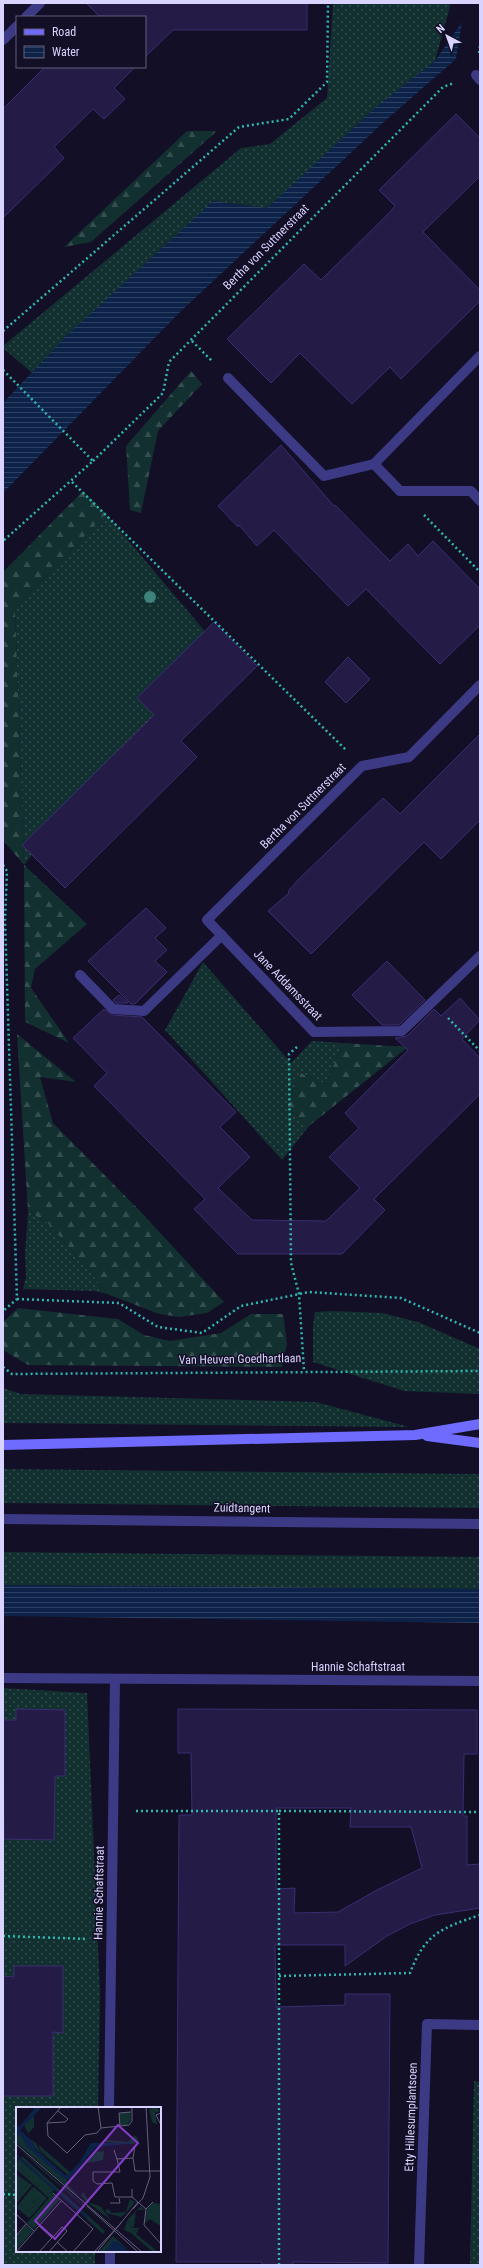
<svg xmlns="http://www.w3.org/2000/svg" width="483" height="2268" font-family="'Roboto Condensed',sans-serif">
	<defs>
		<pattern id="grass-dots" width="8" height="8" patternUnits="userSpaceOnUse"><rect width="8" height="8" fill="#12302f"/><path d="M2 2h.1M6 6h.1" fill="none" stroke="#344d4e" stroke-width="1.8" stroke-linecap="round"/></pattern>
		<pattern id="forest-firs" width="22" height="20" patternUnits="userSpaceOnUse"><rect width="22" height="20" fill="#12302f"/><path d="M5 1l3.5 6h-7zM16 11l3.5 6h-7z" fill="#344d4e"/></pattern>
		<pattern id="water-rules" width="6" height="5" patternUnits="userSpaceOnUse"><rect width="6" height="5" fill="#0c2248"/><path d="M0 2.5h6" fill="none" stroke="#2f4163"/></pattern>
	</defs>
	<rect width="100%" height="100%" fill="#130f26"/>
	<g fill="url(#grass-dots)">
		<polygon points="333,3 451,3 435,61 267,208 213,201 32,373 3,348 3,346 241,148 270,144 327,98"/>
		<polygon points="106,514 208,635 163,723 37,848 24,865 15,608"/>
		<polygon points="203,962 291,1063 312,1041 343,1043 326,1084 301,1073 286,1107 309,1126 282,1160 165,1030"/>
		<polygon points="28,1212 47,1222 90,1271 107,1294 95,1291 23,1289 26,1277 25,1254"/>
		<polygon points="333,1311 382,1313 418,1322 480,1349 480,1394 404,1391 313,1362 313,1325 315,1312"/>
		<polygon points="3,1388 21,1394 316,1402 409,1427 3,1423"/>
		<polygon points="3,1469 480,1474 480,1508 3,1503"/>
		<polygon points="3,1552 480,1557 480,1589 3,1585"/>
		<polygon points="3,1688 87,1693 100,1993 98,2108 17,2108 17,2251 95,2251 95,2265 3,2265"/>
		<polygon points="474,2081 480,2082 480,2265 470,2265"/>
	</g>
	<g fill="url(#forest-firs)">
		<polygon points="187,131 217,131 91,242 64,247"/>
		<polygon points="191,371 202,384 158,431 141,513 130,510 126,446"/>
		<polygon points="83,491 106,514 15,608 24,865 87,924 35,969 31,988 69,1043 25,1022 24,865 3,840 3,572"/>
		<polygon points="17,1034 76,1082 40,1077 53,1123 140,1211 224,1302 207,1313 179,1317 159,1314 107,1294 90,1271 47,1222 28,1212"/>
		<polygon points="343,1043 408,1047 309,1126 286,1107 301,1073 326,1084"/>
		<polygon points="18,1308 118,1319 144,1335 170,1341 221,1333 251,1314 283,1314 287,1344 282,1367 28,1365 3,1350 3,1322"/>
	</g>
	<g fill="url(#water-rules)">
		<polygon points="462,22 456,59 386,120 180,312 3,493 3,403 67,335 213,201 267,208 377,106 435,61"/>
		<polygon points="3,1585 480,1589 480,1623 3,1616"/>
	</g>
	<g fill="#241b47" stroke="#3b2d73" fill-rule="evenodd">
		<polygon points="86,3 307,3 307,30 173,30 145,57 145,17 100,17"/>
		<polygon points="45,67 135,67 114,88 125,99 104,119 93,109 54,147 64,158 3,218 3,109"/>
		<polygon points="456,114 480,138 480,176 423,232 480,290 480,301 401,379 390,367 352,404 300,353 271,383 227,339 304,264 321,280 387,215 395,206 379,190"/>
		<polygon points="281,445 334,506 335,505 390,561 408,544 418,556 433,541 480,589 480,625 440,664 366,589 348,606 274,530 257,546 239,525 238,527 218,506"/>
		<polygon points="214,622 257,666 181,741 197,757 65,888 22,845 154,715 137,698"/>
		<polygon points="348,657 370,679 346,703 325,682"/>
		<polygon points="480,734 480,820 441,859 424,842 311,954 268,911 289,893 288,891 302,876 383,798 400,814"/>
		<polygon points="146,908 166,928 155,938 167,950 155,961 167,972 135,1004 131,1004 88,961"/>
		<polygon points="387,961 425,1000 399,1025 382,1025 352,995"/>
		<polygon points="119,995 128,1003 116,1003 113,1000"/>
		<polygon points="460,998 480,1020 462,1039 480,1058 480,1094 374,1199 385,1210 342,1254 238,1254 194,1209 205,1199 94,1086 107,1073 73,1038 104,1009 113,1015 142,1017 236,1112 220,1127 250,1157 218,1188 252,1220 326,1221 360,1188 329,1157 359,1128 345,1113 408,1050 395,1038 407,1036 434,1009 441,1016"/>
		<polygon points="16,1709 65,1710 65,1776 55,1776 54,1840 4,1839 3,1720 16,1720"/>
		<path d="M178 1709 477 1710V1754H464L463 1816H467V1865L480 1864V1908L435 1915 410 1924 387 1936 345 1966V1945H275L276 2007 345 2005V1994H390L388 2263 293 2262V2265H262V2262H176L179 1815H192L191 1753H178ZM276 1808H351L350 1827H411L422 1868 377 1890 338 1912 294 1913 295 1888 276 1889Z"/>
		<polygon points="14,1966 63,1966 63,2033 53,2032 53,2096 3,2096 3,1976 14,1977"/>
	</g>
	<g fill="none" stroke-linecap="round" stroke-linejoin="round">
		<g stroke="#2fb8b0" stroke-width="2.5" stroke-dasharray="2 3" stroke-linecap="butt">
			<polyline points="479,53 480,46"/>
			<polyline points="3,331 239,127 289,119 327,82 328,3"/>
			<polyline points="192,341 213,362"/>
			<polyline points="3,370 93,461 3,541"/>
			<polyline points="93,461 163,393 169,362 443,87 454,83"/>
			<polyline points="72,482 346,750"/>
			<polyline points="424,515 480,572"/>
			<polyline points="3,865 7,871 5,921 17,1299 3,1311"/>
			<polyline points="448,1018 480,1051"/>
			<polyline points="297,1047 289,1054 291,1263 299,1294 304,1371"/>
			<polyline points="17,1299 119,1303 158,1327 202,1333 241,1306 309,1292 401,1298 480,1333"/>
			<polyline points="3,1367 12,1374 480,1371"/>
			<polyline points="136,1811 279,1811 279,2265"/>
			<polyline points="279,1811 480,1812"/>
			<polyline points="3,1936 88,1939"/>
			<path d="M279 1976 410 1973C425 1933 442 1928 480 1915"/>
			<polyline points="3,2194 17,2195"/>
		</g>
		<polyline stroke="#3d3a85" stroke-width="10" points="3,1519 480,1524"/>
		<g stroke="#3d3a85" stroke-width="10">
			<polyline points="26,17 40,3"/>
			<polyline points="3,40 17,26"/>
			<polyline points="476,75 480,80"/>
			<polyline points="228,378 324,476 374,464 480,356"/>
			<polyline points="374,464 400,491 471,491 480,501"/>
			<polyline points="480,685 409,757 362,766 207,920 314,1032 402,1031 480,956"/>
			<polyline points="80,975 113,1009 144,1011 222,935"/>
			<polyline points="3,1678 480,1681"/>
			<polyline points="109,2108 115,1679"/>
			<polyline points="110,2251 110,2265"/>
			<polyline points="419,2265 427,2024 480,2025"/>
		</g>
		<g stroke="#6f6bff" stroke-width="10">
			<polyline points="427,1436 480,1443"/>
			<polyline points="3,1445 415,1435 480,1424"/>
		</g>
	</g>
	<circle fill="#3d827b" cx="150" cy="597" r="6"/>
	<g text-anchor="middle" dominant-baseline="central" stroke-width="3" stroke-linejoin="round" paint-order="stroke">
		<g font-size="12" fill="#d9d4ff" stroke="#130f26">
			<text transform="translate(266 247) rotate(-45)">Bertha von Suttnerstraat</text>
			<text transform="translate(303 806) rotate(-45)">Bertha von Suttnerstraat</text>
			<text transform="translate(288 985) rotate(46)">Jane Addamsstraat</text>
			<text transform="translate(240 1359) rotate(-1)">Van Heuven Goedhartlaan</text>
			<text transform="translate(242 1508) rotate(1)">Zuidtangent</text>
			<text x="358" y="1667">Hannie Schaftstraat</text>
			<text transform="translate(99 1893) rotate(-89)">Hannie Schaftstraat</text>
			<text transform="translate(411 2117) rotate(-88)">Etty Hillesumplantsoen</text>
		</g>
	</g>
	<g transform="translate(16 2107)">
		<rect width="145" height="145" fill="#130f26"/>
		<path d="M114 5 115 13 111 18H104L103 6ZM18 9V20L12 27 8 18ZM2 26 8 31 9 36 51 72 52 78 67 94 0 35ZM119 28 123 34 118 37 90 35 89 33 112 35ZM13 31 20 36 25 46 50 69 19 41ZM22 37 55 66 53 69 25 45ZM0 38 92 120 20 58ZM88 44 87 53 71 56 80 45ZM6 49 89 124 87 127 5 51ZM0 58 32 87 36 85 43 93 18 122 11 116 33 91 0 62ZM0 67 13 76 0 91ZM15 82 25 91 16 95 24 99 21 103 17 100 10 105 8 100 3 97ZM67 85 74 96 84 99 96 114 70 94 65 88ZM137 96 145 97V119L134 112 129 116 131 102ZM112 112 115 121H124L115 126 108 123ZM10 118 17 124 0 143V130ZM97 129 115 145 100 134 88 145H83Z" fill="#12302f"/>
		<path d="M140 0 144 4 139 6 141 17H139L136 15 133 2ZM3 52 38 83 36 85 32 87 0 58ZM13 76 16 78 0 97V91ZM18 80 31 91 24 99 16 95 25 91 18 87 15 82ZM114 92 119 95 109 107 105 110 90 106V102L94 103 95 106 110 105ZM9 95 10 105 17 100 21 103 13 111 1 101 3 97 8 100ZM125 99 128 103H120L118 120 115 121 112 112ZM123 122 120 127 142 145H137L115 126Z" fill="#12302f"/>
		<path d="M20 0H26L4 23 17 35 19 42 50 69 63 56 75 36H121L80 40 54 72H48L10 39 6 29 0 27V17L3 20ZM0 47 71 109 73 114 0 49ZM97 134H100L113 145H88Z" fill="#0c2248"/>
		<path fill="none" stroke="#625e7d" stroke-width="1" d="M45 0 31 16 32 29 51 46 69 28 81 26 85 21 82 0M69 0H82M145 6 140 8 145 18M31 16 49 15 52 12 42 4M104 20 103 6 115 5M85 21 113 18 116 14V0M0 37 126 145M119 39 117 51 119 64H145M98 43 101 52 117 51M101 52 104 65H77V74L81 77 96 76 99 90H116M116 82V90L130 102M37 86 77 122 57 145M137 95 130 102 128 118 145 137M94 96H104L103 91M71 99 122 145M117 102 127 91 134 70 130 0M0 107 18 124M0 129 10 117M36 131 23 119 45 94M41 135 52 145M0 145 23 119M23 145 46 120 51 124 33 145M78 145 106 115M81 145 122 95"/>
		<path fill="#843dc5" fill-opacity="0.15" stroke="#843dc5" stroke-width="2" d="M102 18 122 36 39 132 19 114Z"/>
		<rect width="145" height="145" fill="none" stroke="#d9d4ff" stroke-width="2"/>
	</g>
	<rect width="483" height="2268" fill="none" stroke="#d9d4ff" stroke-width="8"/>
	<rect x="16" y="16" width="130" height="52" fill="#130f26" stroke="#625e7d"/>
	<rect x="24" y="29" width="20" height="6" fill="#6f6bff" stroke="#625e7d"/>
	<text x="52" y="36" font-size="12" fill="#d9d4ff">Road</text>
	<rect x="24" y="46" width="20" height="12" fill="url(#water-rules)" stroke="#625e7d"/>
	<text x="52" y="56" font-size="12" fill="#d9d4ff">Water</text>
	<g transform="translate(447 36) rotate(319)" stroke="#130f26" stroke-width="3" paint-order="stroke">
	<path d="M0-3L7 15L0 10L-7 15Z" fill="#d9d4ff"/>
	<text y="-6" font-size="11" font-weight="bold" text-anchor="middle" fill="#d9d4ff">N</text>
	</g>
</svg>
